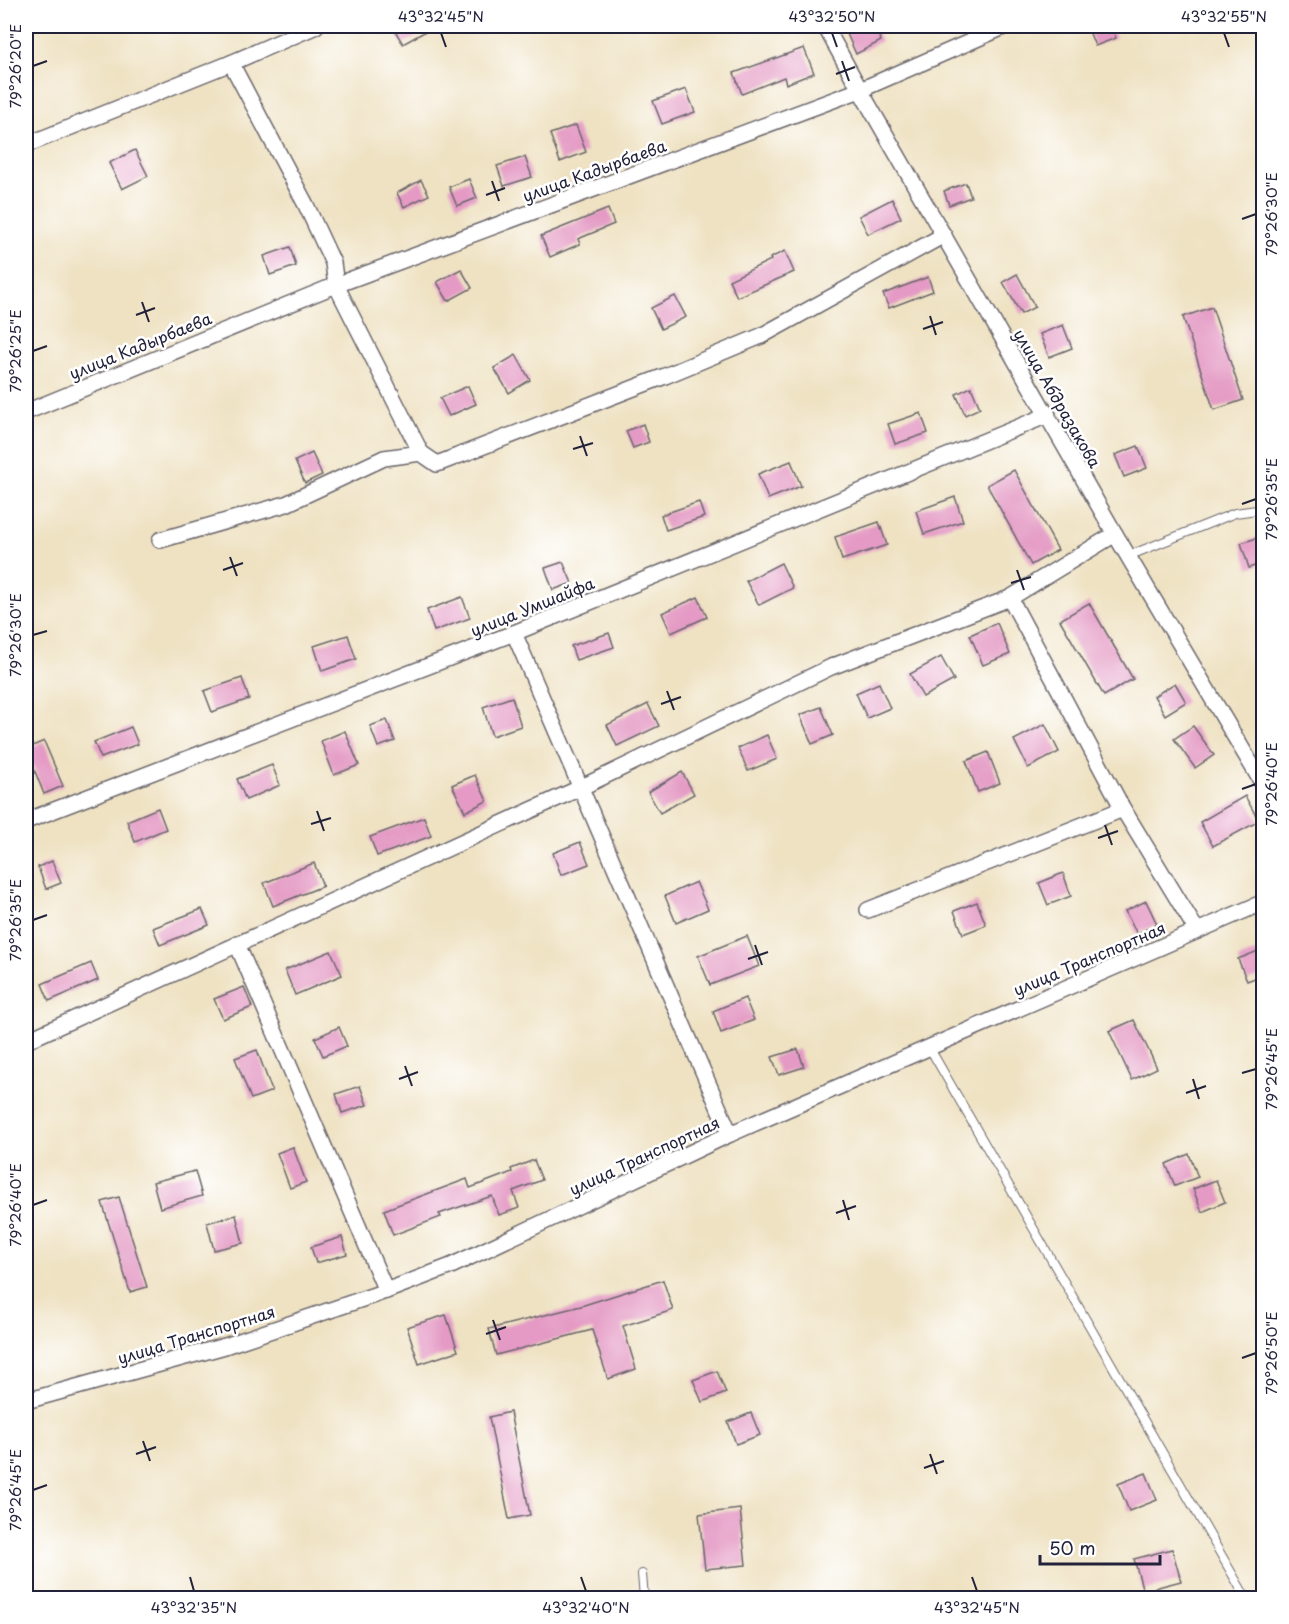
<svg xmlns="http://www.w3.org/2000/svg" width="1289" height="1624" font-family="'Playpen Sans',sans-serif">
	<rect width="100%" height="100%" fill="#fff"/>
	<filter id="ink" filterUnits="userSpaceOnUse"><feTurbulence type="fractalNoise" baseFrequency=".0167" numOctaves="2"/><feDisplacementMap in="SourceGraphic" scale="12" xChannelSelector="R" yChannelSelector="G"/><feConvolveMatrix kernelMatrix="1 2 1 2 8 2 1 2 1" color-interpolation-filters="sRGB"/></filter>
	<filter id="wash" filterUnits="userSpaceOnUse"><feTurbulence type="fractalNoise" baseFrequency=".008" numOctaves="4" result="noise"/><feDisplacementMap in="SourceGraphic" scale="24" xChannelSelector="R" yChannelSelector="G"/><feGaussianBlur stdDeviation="1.35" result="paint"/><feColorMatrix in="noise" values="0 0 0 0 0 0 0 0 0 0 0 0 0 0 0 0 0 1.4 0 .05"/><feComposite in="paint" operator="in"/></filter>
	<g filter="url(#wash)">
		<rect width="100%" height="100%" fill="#efe2c3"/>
		<g id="blocks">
			<g fill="#e49ac4">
				<polygon points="392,26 435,26 403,44"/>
				<polygon points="865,26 874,26 881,41 856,54 847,34"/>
				<polygon points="1087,26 1111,26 1116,38 1095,46"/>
				<polygon points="804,48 814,73 786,84 784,77 742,94 734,73"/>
				<polygon points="686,89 695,112 662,124 653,101"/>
				<polygon points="576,125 586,152 560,162 550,134"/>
				<polygon points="135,150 148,176 122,189 109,163"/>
				<polygon points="525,157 532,177 504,186 497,166"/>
				<polygon points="469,179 477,198 457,206 449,187"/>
				<polygon points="421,180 429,195 404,207 397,193"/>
				<polygon points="966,183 971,197 949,205 944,191"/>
				<polygon points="892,199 901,218 868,234 859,216"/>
				<polygon points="608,209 614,224 578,239 580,244 550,257 541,236"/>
				<polygon points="290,247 296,266 270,275 264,256"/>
				<polygon points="785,251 794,272 737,297 729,280 771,260 770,258"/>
				<polygon points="461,269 472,288 448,301 437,282"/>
				<polygon points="1017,274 1035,307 1021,314 1003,282"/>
				<polygon points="928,277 933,291 889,308 883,294"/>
				<polygon points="675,296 686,317 661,329 651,308"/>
				<polygon points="1212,307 1243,400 1214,410 1183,317"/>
				<polygon points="1063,325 1072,348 1049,357 1040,334"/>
				<polygon points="516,355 530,380 509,393 494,368"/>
				<polygon points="468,386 476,404 449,416 440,398"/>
				<polygon points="971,387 980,408 965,415 956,394"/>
				<polygon points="921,413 928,433 895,444 888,424"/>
				<polygon points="643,424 649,442 633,448 626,431"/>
				<polygon points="1138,446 1147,468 1124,477 1115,455"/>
				<polygon points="312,453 322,475 305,483 295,461"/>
				<polygon points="791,461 801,486 768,499 758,474"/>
				<polygon points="1014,470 1058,550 1031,565 987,485"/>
				<polygon points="955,497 963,521 924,534 916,511"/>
				<polygon points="699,502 704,517 666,530 661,515"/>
				<polygon points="879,522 887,545 842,560 835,537"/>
				<polygon points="1263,536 1263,563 1249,568 1241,543"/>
				<polygon points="563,562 572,583 553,590 545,568"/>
				<polygon points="781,563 793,588 759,605 746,581"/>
				<polygon points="462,597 470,618 434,631 427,610"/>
				<polygon points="698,597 707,617 671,633 662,613"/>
				<polygon points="1089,603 1133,679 1104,696 1060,620"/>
				<polygon points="997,623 1010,654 983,665 970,635"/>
				<polygon points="609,633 614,647 576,660 571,646"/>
				<polygon points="348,635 356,659 322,671 314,646"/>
				<polygon points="941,657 954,680 923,697 910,674"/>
				<polygon points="242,678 249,699 212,712 204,691"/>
				<polygon points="879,683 890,708 867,718 856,693"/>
				<polygon points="1175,683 1186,702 1165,715 1154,696"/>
				<polygon points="512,697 521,726 492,736 483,707"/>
				<polygon points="648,704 659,726 617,746 607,725"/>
				<polygon points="821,707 833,735 812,744 800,715"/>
				<polygon points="387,720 395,741 378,747 370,726"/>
				<polygon points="1045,724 1059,752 1028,768 1014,740"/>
				<polygon points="1193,726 1214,755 1195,768 1174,739"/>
				<polygon points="131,727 138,744 101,758 94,742"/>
				<polygon points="345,731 359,765 334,775 321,741"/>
				<polygon points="767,735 777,759 748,771 738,748"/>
				<polygon points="44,741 63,786 44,794 26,749"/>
				<polygon points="988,752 1000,783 978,792 966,761"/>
				<polygon points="272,765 280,785 246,800 237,779"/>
				<polygon points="682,772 694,794 660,813 648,792"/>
				<polygon points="475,775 487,801 465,812 452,785"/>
				<polygon points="1245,796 1259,821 1213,846 1200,822"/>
				<polygon points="158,808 166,829 135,842 127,821"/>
				<polygon points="424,817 431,836 377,856 370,837"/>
				<polygon points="580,842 589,864 561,875 553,853"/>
				<polygon points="52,861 61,883 46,889 38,867"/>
				<polygon points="314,863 323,886 273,906 264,883"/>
				<polygon points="1063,873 1071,896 1048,905 1039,883"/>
				<polygon points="696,882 708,909 676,923 665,896"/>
				<polygon points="1146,901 1157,924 1137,934 1125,911"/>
				<polygon points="977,902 986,925 963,934 954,911"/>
				<polygon points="202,909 209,925 160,945 153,928"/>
				<polygon points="747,936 759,966 710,985 698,956"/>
				<polygon points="1263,949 1263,975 1247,981 1238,959"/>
				<polygon points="331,951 342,975 295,995 285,970"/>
				<polygon points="91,963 98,980 49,1001 42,984"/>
				<polygon points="244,987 252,1007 223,1019 214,999"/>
				<polygon points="745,998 754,1020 721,1033 713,1011"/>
				<polygon points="1134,1020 1157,1068 1132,1080 1109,1031"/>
				<polygon points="339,1027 347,1046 323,1056 315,1038"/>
				<polygon points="798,1049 804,1067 779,1075 772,1057"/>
				<polygon points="257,1050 272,1091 251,1099 235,1058"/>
				<polygon points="360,1086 367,1105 342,1113 336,1094"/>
				<polygon points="293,1147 306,1182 290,1188 277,1153"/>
				<polygon points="1189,1154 1198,1177 1175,1186 1166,1164"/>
				<polygon points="534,1160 542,1180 513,1191 519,1208 499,1215 492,1196 439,1214 441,1217 393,1235 384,1210 467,1179 470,1188 512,1172 511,1169"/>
				<polygon points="195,1171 202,1196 160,1208 153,1182"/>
				<polygon points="1216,1180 1225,1202 1202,1212 1193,1189"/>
				<polygon points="119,1197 147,1287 130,1292 102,1202"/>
				<polygon points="236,1215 243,1243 214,1250 207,1223"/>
				<polygon points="342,1237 347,1254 316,1263 311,1247"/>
				<polygon points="663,1280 673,1310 623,1326 636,1369 608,1379 592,1330 496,1355 489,1329 581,1306"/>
				<polygon points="446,1315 458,1351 419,1364 407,1327"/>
				<polygon points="717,1371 726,1393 702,1402 693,1380"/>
				<polygon points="510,1412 530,1515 509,1519 489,1417"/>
				<polygon points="751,1413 760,1435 736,1444 728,1422"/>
				<polygon points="1146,1473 1157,1500 1129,1511 1118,1484"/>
				<polygon points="740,1509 746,1565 705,1569 699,1514"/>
				<polygon points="1172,1549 1181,1581 1143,1591 1134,1559"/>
			</g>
		</g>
	</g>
	<g filter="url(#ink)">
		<use href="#blocks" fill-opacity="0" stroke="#6a656b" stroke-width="1.5"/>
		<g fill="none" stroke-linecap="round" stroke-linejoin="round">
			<g stroke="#6a656b" stroke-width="10">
				<g id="service">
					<polyline points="1128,556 1235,513 1264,509"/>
					<polyline points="929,1047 1246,1598"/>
					<polyline points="642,1574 644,1598"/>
				</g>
			</g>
			<g stroke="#6a656b" stroke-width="18">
				<g id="minor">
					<polyline points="825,26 860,90 1115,534 1264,786"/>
					<polyline points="231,63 306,205 333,263 336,285 421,453 437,464 665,376 761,336 944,235"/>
					<polyline points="26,145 231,63 316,26"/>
					<polyline points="26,412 336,285 860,90 1006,26"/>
					<polyline points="160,540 286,504 384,458 421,453"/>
					<polyline points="1010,598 1123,809 1197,931"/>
					<polyline points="514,633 730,1134"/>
					<polyline points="26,821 514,633 1048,415"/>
					<polyline points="868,910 1123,809"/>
					<polyline points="237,944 386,1291"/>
					<polyline points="26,1041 582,787 831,667 1010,598 1115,534"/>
					<polyline points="26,1401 225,1346 386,1291 451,1266 730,1134 1264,902"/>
				</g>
			</g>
			<use href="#service" stroke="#fff" stroke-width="8"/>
			<use href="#minor" stroke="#fff" stroke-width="15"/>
		</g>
	</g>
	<path fill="none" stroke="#22223b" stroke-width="2" d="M441 33 446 47M832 33 837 47M1224 33 1229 47M842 61 849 81M33 66 47 61M836 74 855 67M492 181 499 201M486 195 505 188M1242 219 1256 214M142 302 149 322M136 315 155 308M930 316 936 335M923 329 943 322M33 351 47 346M580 436 587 456M573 449 593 443M1242 504 1256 499M230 557 237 576M223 570 243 563M1017 570 1024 590M1011 583 1031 577M33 635 47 631M667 691 674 710M661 704 681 697M1242 789 1256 784M317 811 324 831M311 824 331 818M1105 825 1112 845M1098 838 1118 831M33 920 47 915M755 945 762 965M748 959 768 952M405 1066 412 1086M1242 1073 1256 1069M399 1079 418 1072M1193 1079 1199 1099M1186 1093 1206 1086M843 1200 849 1220M33 1205 47 1200M836 1213 856 1206M493 1320 500 1340M486 1334 506 1327M1242 1358 1256 1353M143 1441 150 1461M136 1454 156 1447M930 1454 937 1474M924 1468 944 1461M33 1490 47 1485M190 1577 194 1591M581 1577 586 1591M972 1577 977 1591"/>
	<g text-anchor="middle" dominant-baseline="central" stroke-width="5" stroke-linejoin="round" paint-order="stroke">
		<g font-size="16" fill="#22223b" stroke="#fff">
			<text transform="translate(594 170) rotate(-20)">улица Кадырбаева</text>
			<text transform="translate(140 345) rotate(-22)">улица Кадырбаева</text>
			<text transform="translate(1058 398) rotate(60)">улица Абдразакова</text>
			<text transform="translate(532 606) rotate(-22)">улица Умшайфа</text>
			<text transform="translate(1089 958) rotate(-23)">улица Транспортная</text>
			<text transform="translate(644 1155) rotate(-25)">улица Транспортная</text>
			<text transform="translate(196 1334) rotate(-17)">улица Транспортная</text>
		</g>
	</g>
	<rect width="1289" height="1624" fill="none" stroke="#fff" stroke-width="66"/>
	<path d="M1040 1555v9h120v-9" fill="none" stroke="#22223b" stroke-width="3"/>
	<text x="1049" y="1555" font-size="18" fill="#22223b" stroke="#ffffff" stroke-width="4.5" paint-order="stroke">50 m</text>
	<rect x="33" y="33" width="1223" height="1558" fill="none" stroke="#22223b" stroke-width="2"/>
	<g font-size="15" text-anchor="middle" fill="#22223b">
		<text x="441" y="22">43°32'45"N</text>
		<text x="832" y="22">43°32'50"N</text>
		<text x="1224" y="22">43°32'55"N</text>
		<text transform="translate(16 66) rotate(-90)" y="5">79°26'20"E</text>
		<text transform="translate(1272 214) rotate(-90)" y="5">79°26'30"E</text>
		<text transform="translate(16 351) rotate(-90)" y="5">79°26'25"E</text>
		<text transform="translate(1272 499) rotate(-90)" y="5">79°26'35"E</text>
		<text transform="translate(16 635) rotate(-90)" y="5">79°26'30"E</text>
		<text transform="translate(1272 784) rotate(-90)" y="5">79°26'40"E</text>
		<text transform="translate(16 920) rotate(-90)" y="5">79°26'35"E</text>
		<text transform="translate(1272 1069) rotate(-90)" y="5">79°26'45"E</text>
		<text transform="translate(16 1205) rotate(-90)" y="5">79°26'40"E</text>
		<text transform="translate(1272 1353) rotate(-90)" y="5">79°26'50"E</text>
		<text transform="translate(16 1490) rotate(-90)" y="5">79°26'45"E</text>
		<text x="194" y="1613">43°32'35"N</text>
		<text x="586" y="1613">43°32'40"N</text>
		<text x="977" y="1613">43°32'45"N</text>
	</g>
</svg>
